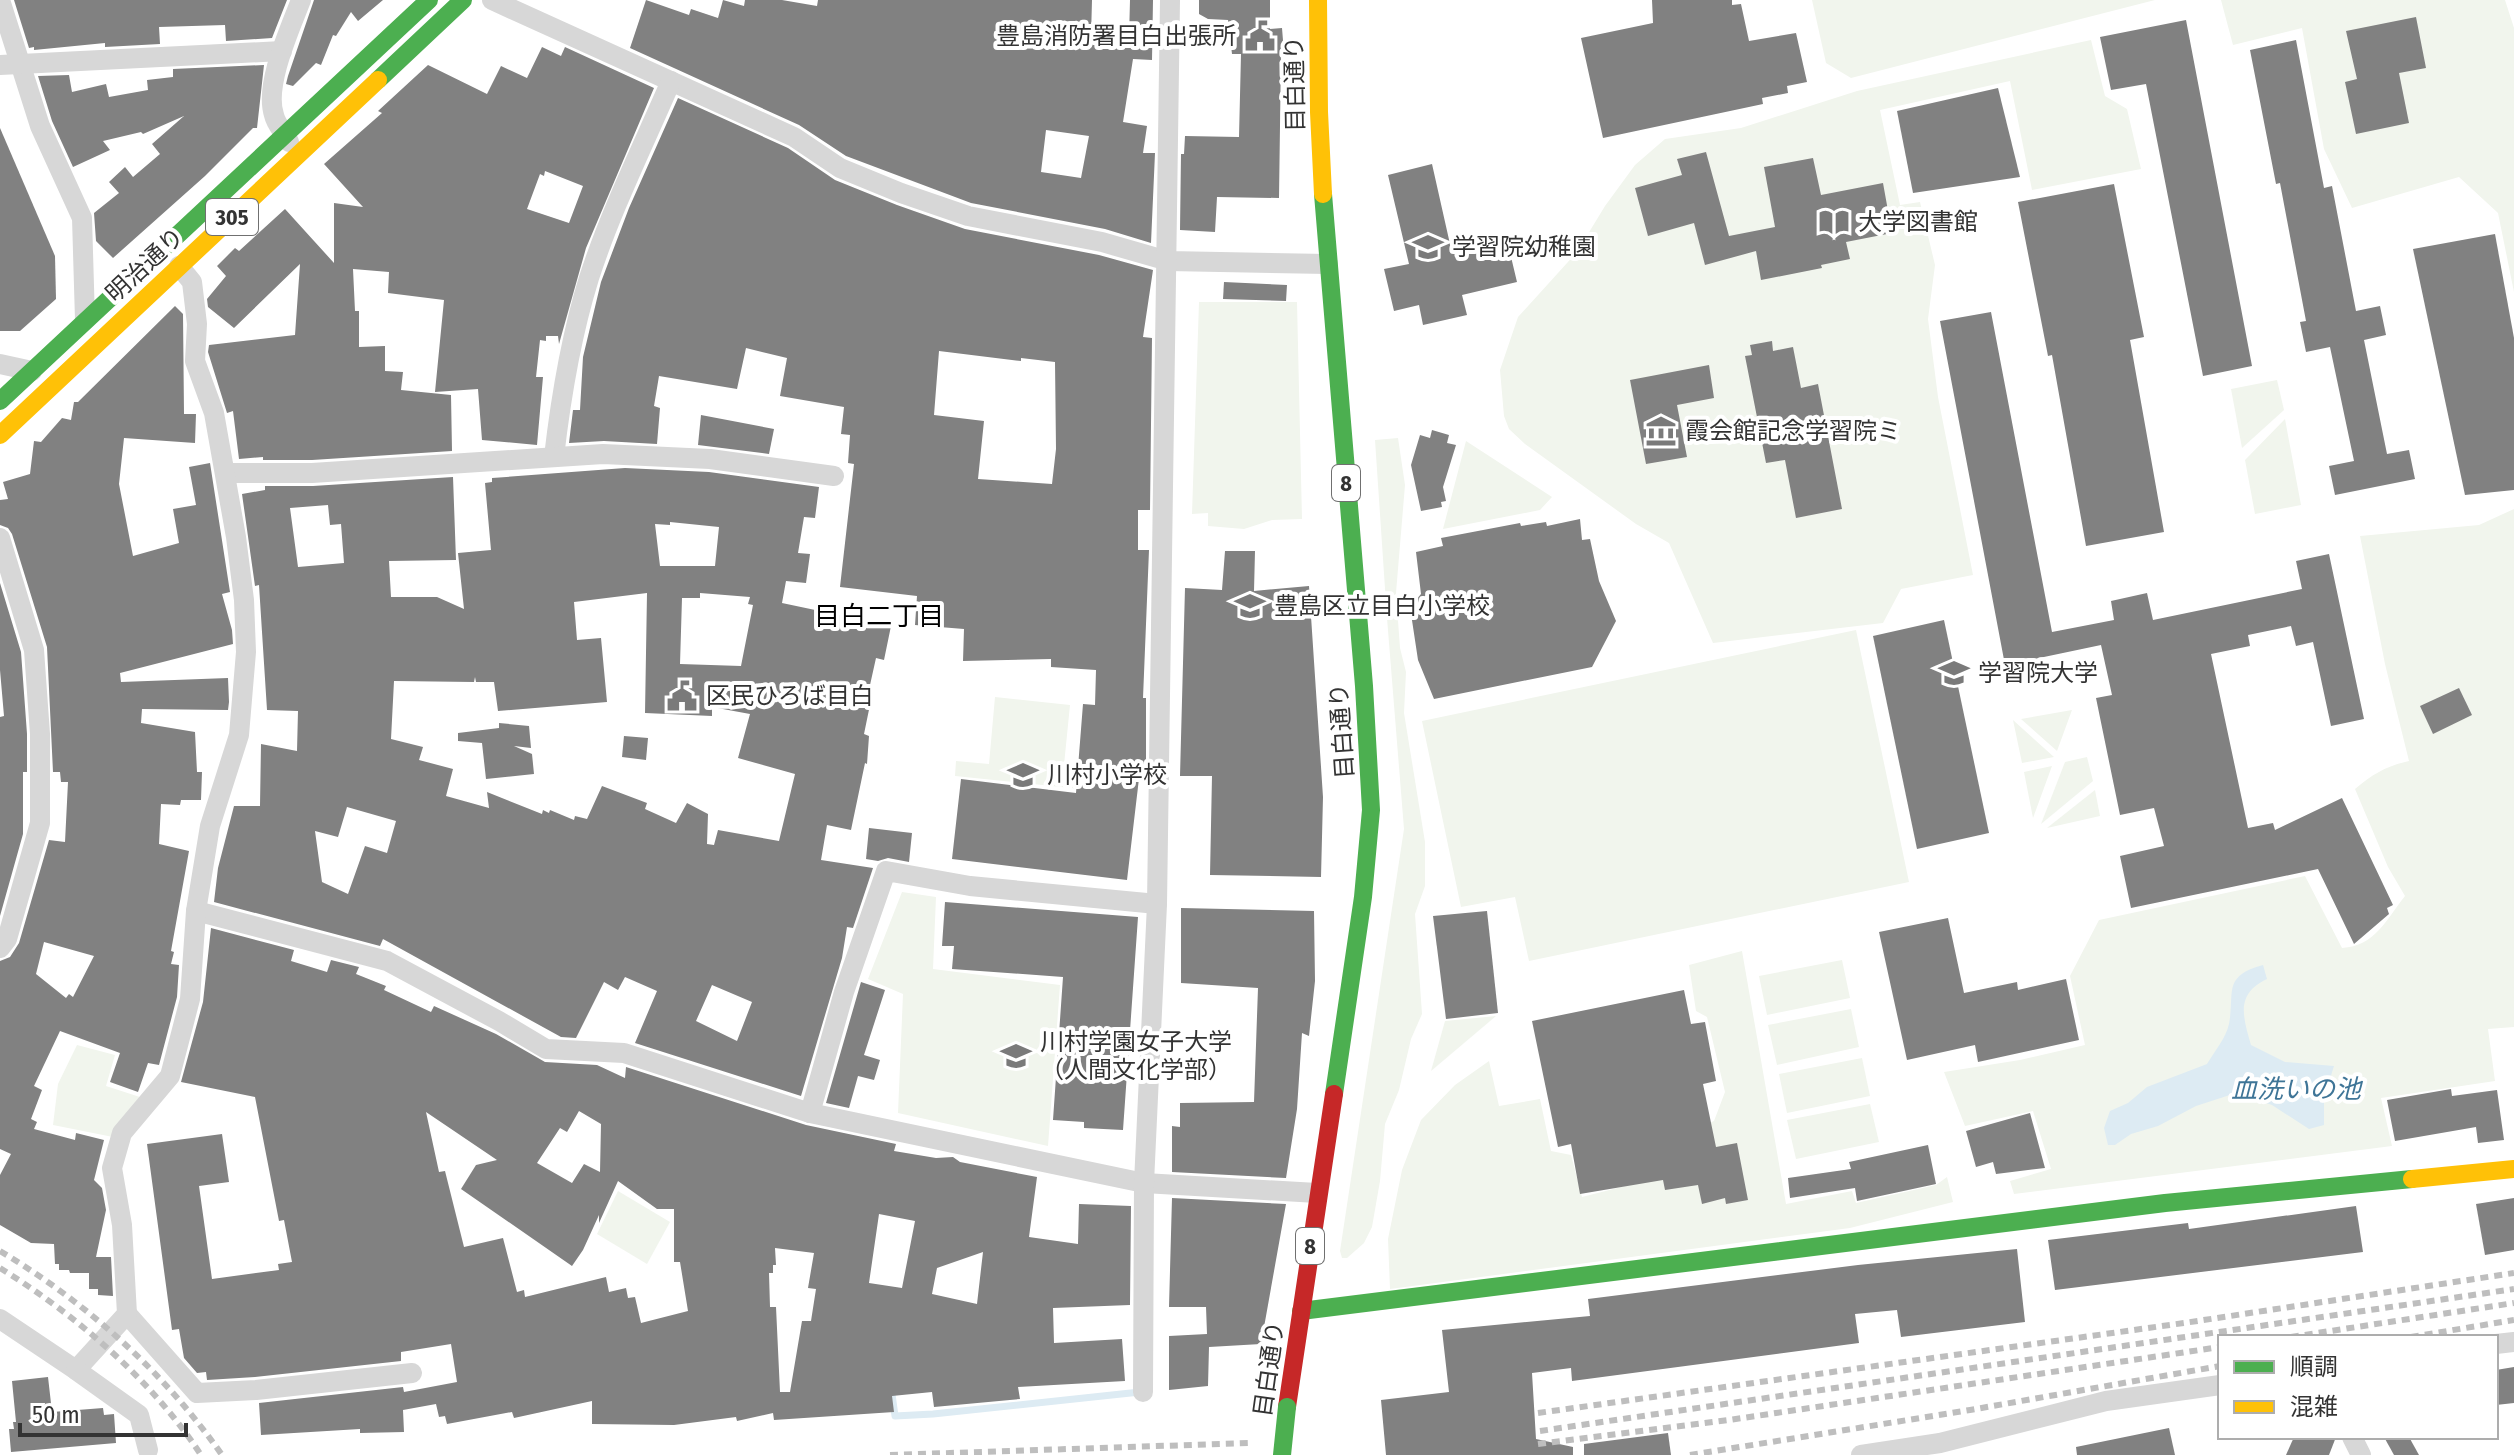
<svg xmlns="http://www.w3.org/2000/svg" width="2514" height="1455" font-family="'Fira Sans Condensed','Noto Sans JP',sans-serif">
	<rect width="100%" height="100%" fill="#fff"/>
	<g fill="#f1f5ed">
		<polygon points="1812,0 2155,0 1851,78 1826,63"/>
		<polygon points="2221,0 2505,0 2514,28 2514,292 2498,213 2459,177 2352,208 2324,149 2302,28 2233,45"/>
		<polygon points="2091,40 2105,96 2127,109 2141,169 2032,190 2010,81 1880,110 1900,205 1920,202 1935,265 1928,319 1938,397 1973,575 1901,589 1883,623 1713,643 1669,543 1636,524 1525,444 1509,429 1504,416 1500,370 1518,317 1577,252 1605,206 1635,165 1665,139 1741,128 1857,91"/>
		<polygon points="1199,302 1297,302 1302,519 1272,520 1244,529 1208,526 1208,513 1192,514"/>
		<polygon points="2277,380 2284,410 2242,448 2231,389"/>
		<polygon points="2285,419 2301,505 2255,514 2245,460"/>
		<polygon points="1398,438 1405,485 1396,593 1400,648 1406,672 1404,713 1425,842 1425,886 1415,914 1422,1014 1411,1039 1399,1090 1385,1124 1380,1181 1372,1227 1364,1243 1347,1258 1342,1258 1340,1251 1404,829 1387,618 1375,440"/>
		<polygon points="1466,441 1552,497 1540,510 1443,529"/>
		<path d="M2514 509V1027L2488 1029 2495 1081 2381 1098 2392 1146 2014 1194 2010 1181 2051 1169 2033 1111 1965 1126 1944 1072 2020 1060 2085 1045 2070 976 2099 920 2305 876 2342 948C2375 946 2386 920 2405 896L2388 867 2355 789C2373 774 2386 766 2409 761L2385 664 2360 536 2479 525Z"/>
		<polygon points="1856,630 1909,882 1529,961 1515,897 1461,907 1422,721"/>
		<polygon points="995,697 1070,705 1063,775 1138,783 1137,795 955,776 956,761 989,764"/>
		<polygon points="2072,710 2057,751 2021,719"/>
		<polygon points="2013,720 2054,757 2022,763"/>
		<polygon points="2087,757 2093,781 2041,824 2065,762"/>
		<polygon points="2052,766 2033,818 2024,772"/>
		<polygon points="2095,790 2100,816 2047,828"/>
		<polygon points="902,892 936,897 933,969 1060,985 1048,1146 898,1113 903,994 868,979"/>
		<polygon points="1742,951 1786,1204 1852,1191 1856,1203 1936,1185 1947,1177 1953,1202 1850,1228 1390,1289 1388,1239 1402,1170 1421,1120 1455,1085 1489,1061 1499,1106 1540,1099 1551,1151 1571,1155 1582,1197 1692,1169 1692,1130 1714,1121 1725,1092 1707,1017 1696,1011 1689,965"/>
		<polygon points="1842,960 1850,998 1767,1015 1759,976"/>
		<polygon points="1851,1009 1859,1047 1777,1065 1768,1025"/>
		<polygon points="1496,1016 1431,1071 1445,1021"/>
		<polygon points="77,1045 115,1055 106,1086 143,1098 113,1137 53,1125 58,1084"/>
		<polygon points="1862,1058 1870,1096 1787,1113 1779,1074"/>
		<polygon points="1870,1104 1879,1142 1796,1159 1787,1120"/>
		<polygon points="618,1191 670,1222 647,1264 597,1234"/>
	</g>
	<path fill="#ddebf3" d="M2263 965 2267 979C2235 994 2243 1017 2251 1045L2285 1062 2334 1066 2324 1098V1125L2309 1129 2272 1105 2236 1093 2196 1106 2158 1126 2131 1134 2115 1145H2108L2104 1128 2110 1111 2128 1103 2147 1087 2207 1064C2214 1052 2226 1038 2229 1024 2235 992 2222 976 2263 965Z"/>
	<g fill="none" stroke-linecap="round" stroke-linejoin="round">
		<polyline stroke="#ddebf3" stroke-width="7" points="891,1387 895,1416 933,1414 1140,1392"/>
	</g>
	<g fill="#818181" fill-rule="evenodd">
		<polygon points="14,0 287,0 272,38 226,41 225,25 159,27 160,44 105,47 105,43 34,50 34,47 29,48"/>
		<polygon points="314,0 383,0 358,21 351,12 336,36 333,35 321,65 316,63 293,86 286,84 288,76"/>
		<path d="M646 0 689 15 691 9 718 18 723 0 744 6 745 0H782L817 6 818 0H1092L1091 37 1129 38 1130 0H1153L1152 60 1133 59 1123 122 1147 126 1143 153H1155L1151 243 1105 229 971 203 846 156 799 125 630 48ZM1046 130 1089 136 1081 178 1041 172Z"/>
		<polygon points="1199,0 1270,0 1270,29 1282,28 1284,53 1281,53 1279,198 1217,197 1215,232 1180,230 1181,154 1184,154 1185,136 1239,137 1241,54 1232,54 1228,20 1208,19 1199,14"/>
		<polygon points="1652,0 1732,0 1732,5 1741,4 1749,41 1796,33 1807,82 1787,86 1788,93 1762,98 1763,104 1603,138 1581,38 1653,23"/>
		<polygon points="2416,17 2426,68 2399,73 2409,123 2356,134 2345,82 2357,79 2346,31"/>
		<polygon points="2186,20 2252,366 2203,376 2146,84 2111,90 2100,37"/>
		<polygon points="2296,40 2324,188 2332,186 2356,311 2380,306 2386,335 2364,340 2387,454 2409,450 2415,479 2335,495 2329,466 2354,461 2330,347 2306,352 2300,322 2306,321 2280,183 2276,184 2250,50"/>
		<path d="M542 47 561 56 565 47 654 88 586 248 559 344 558 336H546V341L540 340 536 377H543L537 445 482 440 478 389 435 392 444 300 388 293 389 272 353 269 355 311H359V347L385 346V371L403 372 401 390 451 395 452 451 312 460H263V457L239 459 233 411 227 413 208 352 209 345 295 335 300 264 234 328 208 307 207 299 226 276 217 266 235 248 239 251 285 209 334 263V203L363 207 324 164 382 113 378 111 428 65 487 94 501 66 527 78ZM545 171 583 186 569 223 527 209 540 174 544 176Z"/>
		<polygon points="264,65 257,128 253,128 205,176 113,258 96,241 94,213 119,193 109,182 125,167 133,177 160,154 152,144 184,116 143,134 141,132 103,141 110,150 73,167 52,121 38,76 69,75 72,92 106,84 109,97 148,90 147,80 173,77 173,69"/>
		<polygon points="1998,88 2020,177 1913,193 1897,111"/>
		<path d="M678 98 788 148 835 180 897 205 965 229 1099 255 1153 270 1143 337 1152 338 1150 510H1138V550H1149L1143 698H1146V762L1145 770H1140L1127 880 952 859 961 779 1076 793 1083 704 1095 705 1096 670 1051 667V659L963 661 964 629 915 625 917 596 840 587 854 464 848 463 850 435 841 434 844 407 780 396 787 358 746 348 737 389 659 376 654 406 660 408 657 444 604 441 569 443 573 410H580L583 357 601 282 629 208ZM939 351 1021 361V358L1055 362 1056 449 1052 484 978 479 984 421 934 415Z"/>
		<polygon points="0,128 55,256 56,299 20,331 0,331"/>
		<polygon points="1706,152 1729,236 1775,227 1764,167 1813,158 1821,195 1883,183 1892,233 1846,242 1850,259 1821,265 1822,268 1761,280 1756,251 1705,265 1694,223 1648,236 1635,188 1682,175 1677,159"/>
		<polygon points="1432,164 1452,253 1507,240 1517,282 1462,295 1467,315 1423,325 1419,305 1394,311 1384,269 1409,264 1388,175"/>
		<polygon points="2114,184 2144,337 2130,340 2164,532 2086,546 2052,355 2048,356 2018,202"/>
		<polygon points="2495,234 2514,338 2514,490 2465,495 2413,249"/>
		<polygon points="1224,282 1287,285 1286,301 1223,299"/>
		<path d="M175 306 183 314 184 414H196L195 443 124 438 119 484 133 556 179 543 173 509 196 505 189 467 210 463 230 592 222 594 232 630 233 644 120 673 121 682 228 678 229 702 228 710 142 709 141 723 195 732 197 772H202L201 800H181L180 805 161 804 159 844 189 851 171 951 174 952 171 964 179 965 177 997 159 1065 148 1063 138 1092 110 1082 120 1053 60 1031 34 1086 42 1090 31 1119 37 1122 34 1129 75 1140 76 1133 104 1140 94 1180 102 1188 106 1210 96 1257H111L113 1296 98 1295V1289H89V1273H70L69 1270H59V1264H55L54 1244 31 1243 0 1225V1175L11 1154 0 1149V961L10 957 19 943 49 840 65 842 68 782H61L60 772H53L47 647 12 534 8 528 0 525V500L8 499 3 482 30 474 34 441 41 442 62 418 71 420 74 402H78ZM44 942 94 956 73 997 69 994 66 998 36 974Z"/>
		<polygon points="1991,312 2052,632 2114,620 2111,601 2147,593 2153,620 2302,589 2296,561 2329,554 2364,719 2331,726 2313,642 2296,646 2291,626 2248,635 2250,646 2211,654 2248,828 2273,823 2275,830 2342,798 2393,905 2387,908 2389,914 2354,944 2318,869 2131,908 2120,856 2164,846 2154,808 2120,815 2096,698 2112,695 2101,645 2005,665 1940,321"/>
		<polygon points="1772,341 1773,351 1793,347 1801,388 1818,384 1842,509 1796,518 1785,460 1766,463 1745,356 1752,355 1750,345"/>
		<polygon points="1709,365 1714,398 1677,405 1687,457 1646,464 1630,380"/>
		<polygon points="701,415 774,429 769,454 698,445"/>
		<polygon points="1432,430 1449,435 1447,443 1456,445 1443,487 1446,501 1441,502 1442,507 1421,511 1411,465 1420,435 1430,438"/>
		<path d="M625 468 709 472 819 487 815 518 804 517 798 553 810 554 806 583 786 581 782 603 891 626 884 660 876 658 868 694 872 695 864 734 869 736 867 764 865 763 851 830 827 825 821 860 873 868 853 928 847 927 842 958 801 1096 635 1043 657 991 625 977 618 990 604 982 576 1038 561 1037 383 939 380 946 214 902 218 868 234 806H260L261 744 297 751 298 711 267 710 259 585 255 586 242 494 265 490V486H313L453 477 456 560 389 561 391 597H437L464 609 458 553 491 550 485 483 492 482V478ZM328 505 330 525 341 524 344 563 298 567 290 508ZM670 522 719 527 715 566H660L655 524 670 525ZM647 593 645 713 712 716V707L750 714 738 758 795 774 779 841 718 830 714 845 707 844 708 814 687 803 676 823 645 809 647 803 602 786 587 819 575 816 574 820 550 810 549 813 543 810 542 814 487 792 489 808 446 796 453 769 419 760 423 747 391 739 394 681 474 682 475 677 476 682H494L498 711 607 702 601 638 577 640 574 602ZM700 593 750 597 748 604 753 605 741 666 680 664 682 598H700ZM347 807 396 821 387 853 365 846 348 894 322 882 315 831 338 837ZM712 985 752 1002 737 1041 696 1021Z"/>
		<polygon points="1580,519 1582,540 1590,539 1599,581 1616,621 1592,667 1434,699 1418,660 1410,607 1421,594 1416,552 1443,546 1441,538 1520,523 1521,526 1546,522 1547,526"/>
		<polygon points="1225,551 1255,551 1254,591 1309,586 1323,797 1321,877 1210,875 1212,776 1180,776 1185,588 1222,590"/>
		<polygon points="0,583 21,652 27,734 27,772 23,772 23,834 0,916 0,717 4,716 0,670"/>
		<polygon points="1944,620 1989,833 1917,849 1873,636"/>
		<polygon points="2459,688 2472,715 2433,734 2420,706"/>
		<polygon points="499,723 529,726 531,748 514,746 532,754 534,774 486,779 482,743 458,741 458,733 499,728"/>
		<polygon points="624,736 648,738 646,760 622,757"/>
		<polygon points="869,828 912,833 909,862 888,858 878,861 866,859"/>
		<polygon points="945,902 1138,917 1123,1130 1084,1128 1084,1122 1053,1120 1063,977 952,969 954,946 942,946"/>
		<polygon points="1181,908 1314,911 1315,981 1309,1036 1302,1033 1297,1109 1286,1178 1172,1172 1172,1126 1180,1127 1180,1103 1254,1102 1258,988 1181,983"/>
		<polygon points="1487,911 1498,1013 1446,1019 1433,916"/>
		<polygon points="1948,918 1964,993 2017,982 2018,990 2066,979 2079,1040 1978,1062 1975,1045 1907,1060 1879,932"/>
		<path d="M211 928 294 950 291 961 327 972 331 960 359 967 356 974 386 986 384 990 431 1012 434 1006 496 1034 545 1062 597 1065 625 1078 626 1067 806 1125 896 1144 894 1151 936 1158 953 1157 960 1162 1037 1177 1029 1237 1078 1244 1079 1204 1131 1206 1130 1305 1053 1308 1054 1343 1122 1339 1125 1381 1018 1387 1020 1399 934 1407 932 1392 892 1396 894 1412 774 1420 773 1413 737 1421 736 1417 674 1425 592 1424V1401L514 1418 512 1412 447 1424 445 1416 439 1417 436 1404 403 1410 404 1432 360 1433V1429L261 1435 259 1403 403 1387 404 1392 457 1382 451 1344 401 1352V1361L255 1377 207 1380 206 1372 197 1373 184 1358 179 1329 172 1330 147 1144 222 1134 229 1182 199 1186 212 1279 279 1270 278 1264 292 1262 284 1220 279 1221 255 1097 181 1082 203 1002ZM579 1111 601 1124 600 1172 584 1164 572 1183 537 1163 560 1128 567 1132ZM426 1112 497 1160 476 1165 461 1189 572 1266 583 1250 599 1215V1223L618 1181 657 1209H674V1262H680L688 1311 641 1323 635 1297 628 1298 626 1288 609 1292 606 1277 525 1297 524 1290 517 1292 503 1238 464 1247 445 1171 439 1172ZM879 1214 915 1221 902 1288 869 1283ZM775 1248 814 1253 808 1288 816 1289 811 1321H802L790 1392H780L776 1307H770L769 1273H773V1265H776ZM983 1252 977 1304 932 1294 937 1268Z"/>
		<polygon points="861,982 885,990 864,1055 880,1060 874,1080 858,1076 849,1108 826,1103"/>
		<polygon points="1684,990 1691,1024 1705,1022 1716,1081 1703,1084 1716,1147 1737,1143 1748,1200 1726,1204 1725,1198 1702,1204 1698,1185 1665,1190 1663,1180 1580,1194 1571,1144 1558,1147 1532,1021"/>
		<polygon points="2451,1089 2452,1096 2497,1090 2504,1140 2478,1143 2476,1127 2395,1141 2387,1100"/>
		<polygon points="2030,1113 2045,1168 1996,1174 1993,1162 1976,1167 1966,1131"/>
		<polygon points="1928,1145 1936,1184 1857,1201 1855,1188 1790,1198 1788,1178 1851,1169 1849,1162"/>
		<polygon points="1172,1198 1286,1204 1261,1344 1209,1347 1208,1386 1169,1390 1169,1336 1207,1334 1206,1307 1169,1307"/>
		<polygon points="2514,1198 2514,1250 2485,1255 2476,1204"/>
		<polygon points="2356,1206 2363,1252 2055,1290 2048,1240 2188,1223 2189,1229"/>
		<polygon points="2017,1249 2025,1322 1901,1337 1897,1310 1855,1314 1859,1343 1572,1381 1571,1368 1532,1373 1536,1439 1573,1447 1573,1455 1386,1455 1381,1400 1449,1392 1442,1330 1590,1316 1588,1299 1858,1265"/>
		<polygon points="2514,1367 2514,1403 2496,1405 2496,1370"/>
		<polygon points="48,1377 52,1412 103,1408 104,1415 114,1414 116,1443 11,1452 9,1429 14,1429 13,1422 16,1422 12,1381"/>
		<polygon points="2169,1428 2175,1455 2077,1455 2076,1447"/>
		<polygon points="1668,1433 1671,1455 1584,1455 1584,1444"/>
		<polygon points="2294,1437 2336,1437 2329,1455 2286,1455"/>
		<polygon points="2384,1437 2409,1437 2419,1455 2394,1455"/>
	</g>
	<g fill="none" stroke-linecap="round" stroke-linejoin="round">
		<g stroke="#d7d7d7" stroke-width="20">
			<polyline points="0,0 40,126 82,218 85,320"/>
			<polyline points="492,0 794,137 840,168 901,193 968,216 1102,242 1168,261 1328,264"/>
			<polyline points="0,65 282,51"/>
			<path d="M289 142C285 133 276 125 274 115 264 85 290 29 301 0"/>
			<polyline points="0,364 32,371"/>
			<path d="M554 457C561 396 571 336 589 278 611 210 643 146 671 81"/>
			<polyline points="225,473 312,473 603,454 710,459 834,476"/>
			<polyline points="0,538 34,650 40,734 40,823 7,939 0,948"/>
			<polyline points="196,911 387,961 499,1021 546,1049 624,1053 810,1113 1144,1183 1317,1193"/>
			<polyline points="810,1113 844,992 886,871 970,886 1157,904"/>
			<polyline points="127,1314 197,1393 256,1390 412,1373"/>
			<polyline points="0,1319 76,1370 127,1314 122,1225 112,1168 122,1133 170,1076 190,999 196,911 210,826 239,735 246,652 244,600 236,537 214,413 195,361 197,324 192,282 179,266"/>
			<polyline points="2496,1344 2514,1342"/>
			<polyline points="76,1370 139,1415 148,1450"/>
			<polyline points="1143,1392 1144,1183 1157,904 1170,0"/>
			<polyline points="2352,1437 2361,1455"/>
			<polyline points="1861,1455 1940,1443 2106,1401 2220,1385"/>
		</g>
		<g stroke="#4caf50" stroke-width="18">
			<polyline points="378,80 463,0"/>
			<polyline points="1323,194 1364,686 1371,810 1363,897 1334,1094"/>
			<polyline points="0,401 429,0"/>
			<polyline points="1301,1311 2165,1203 2412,1179"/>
		</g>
		<g stroke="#ffc107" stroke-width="18">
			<polyline points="1318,0 1319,112 1323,194"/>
			<polyline points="0,435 378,80"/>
			<polyline points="2412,1179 2514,1169"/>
		</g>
		<polyline stroke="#c62828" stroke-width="18" points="1287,1407 1334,1094"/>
		<g stroke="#bebebe" stroke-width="6" stroke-dasharray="8 6" stroke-linecap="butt">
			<path d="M0 1251C87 1303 164 1372 222 1455"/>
			<path d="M0 1268C76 1315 152 1380 201 1455"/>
			<polyline points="2291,1337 2514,1303"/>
			<polyline points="2411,1337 2514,1320"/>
			<polyline points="1538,1413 2184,1323 2514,1273"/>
			<polyline points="1540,1431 2514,1289"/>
			<polyline points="1538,1444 1729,1420 2220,1347"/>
			<polyline points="890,1455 1249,1443"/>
			<polyline points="1690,1455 1970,1410 2220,1366"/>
		</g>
		<polyline stroke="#4caf50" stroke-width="18" points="1282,1455 1287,1407"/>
	</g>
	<defs>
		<g id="civic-bare" transform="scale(2.4)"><path d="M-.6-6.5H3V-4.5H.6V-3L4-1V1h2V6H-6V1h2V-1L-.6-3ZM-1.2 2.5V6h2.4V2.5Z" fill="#7a7a7a" stroke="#fff" stroke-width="2.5" paint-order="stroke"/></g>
		<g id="library-bare" transform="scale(2.4)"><path d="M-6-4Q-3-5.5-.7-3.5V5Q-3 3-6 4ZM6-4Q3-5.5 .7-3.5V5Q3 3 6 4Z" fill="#7a7a7a" stroke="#fff" stroke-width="2.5" paint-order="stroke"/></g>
		<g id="school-bare" transform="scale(2.4)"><path d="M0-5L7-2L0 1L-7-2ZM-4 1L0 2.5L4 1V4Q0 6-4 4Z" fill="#7a7a7a" stroke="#fff" stroke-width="2.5" paint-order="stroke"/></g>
		<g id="museum-bare" transform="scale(2.4)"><path d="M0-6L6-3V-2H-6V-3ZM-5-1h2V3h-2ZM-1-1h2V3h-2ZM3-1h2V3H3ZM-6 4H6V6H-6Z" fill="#7a7a7a" stroke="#fff" stroke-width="2.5" paint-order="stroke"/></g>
		<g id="university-bare" transform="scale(2.4)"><path d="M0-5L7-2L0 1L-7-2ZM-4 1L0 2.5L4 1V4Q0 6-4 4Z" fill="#7a7a7a" stroke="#fff" stroke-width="2.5" paint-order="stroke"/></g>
	</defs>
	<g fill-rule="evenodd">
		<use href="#civic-bare" x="1260" y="36"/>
		<use href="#library-bare" x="1834" y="222"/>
		<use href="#school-bare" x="1428" y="247"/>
		<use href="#museum-bare" x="1661" y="431"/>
		<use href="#school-bare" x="1250" y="606"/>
		<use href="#university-bare" x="1954" y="673"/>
		<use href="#civic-bare" x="682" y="696"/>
		<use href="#school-bare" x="1023" y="775"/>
		<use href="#university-bare" x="1016" y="1056"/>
	</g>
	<g text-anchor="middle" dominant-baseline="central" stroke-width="8" stroke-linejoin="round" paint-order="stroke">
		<g fill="#fff" stroke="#707070" stroke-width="2">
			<rect x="206" y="199" width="52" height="36" rx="6"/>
			<rect x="1332" y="465" width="28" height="36" rx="6"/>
			<rect x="1296" y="1228" width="28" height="36" rx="6"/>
		</g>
		<g font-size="22" font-weight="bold" fill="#333">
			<text x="232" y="217">305</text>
			<text x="1346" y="483">8</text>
			<text x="1310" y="1246">8</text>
		</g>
		<g font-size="24" fill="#333" stroke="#fff" text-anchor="start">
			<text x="1236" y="36" text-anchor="end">豊島消防署目白出張所</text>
			<text x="1858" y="222">大学図書館</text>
			<text x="1452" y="247">学習院幼稚園</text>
			<text x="1685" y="431">霞会館記念学習院ミ</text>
			<text x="1274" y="606">豊島区立目白小学校</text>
			<text x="1978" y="673">学習院大学</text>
			<text x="706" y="696">区民ひろば目白</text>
			<text x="1047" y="775">川村小学校</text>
			<text x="1040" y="1042">川村学園女子大学<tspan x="1040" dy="28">（人間文化学部）</tspan></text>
		</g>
		<g font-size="24" fill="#333" stroke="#fff">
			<text transform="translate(1295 84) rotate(-91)">目白通り</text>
			<text transform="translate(145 265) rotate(-43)">明治通り</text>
			<text transform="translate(1342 731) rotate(-94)">目白通り</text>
			<text transform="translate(1269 1369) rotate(-82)">目白通り</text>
		</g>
		<g font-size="26" fill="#000" stroke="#fff">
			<text x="879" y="616">目白二丁目</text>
		</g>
		<g font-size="26" font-style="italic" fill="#3f7597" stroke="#fff">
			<text x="2296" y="1089">血洗いの池</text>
		</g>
	</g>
	<rect x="2218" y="1335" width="280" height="104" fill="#ffffff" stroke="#adadad" stroke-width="2"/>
	<rect x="2234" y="1361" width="40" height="12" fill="#4caf50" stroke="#adadad" stroke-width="2"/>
	<text x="2290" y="1375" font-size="24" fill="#333333">順調</text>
	<rect x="2234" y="1401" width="40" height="12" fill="#ffc107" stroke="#adadad" stroke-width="2"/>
	<text x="2290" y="1415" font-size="24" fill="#333333">混雑</text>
	<path d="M20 1423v12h166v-12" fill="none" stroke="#333333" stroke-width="4"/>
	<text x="32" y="1423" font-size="24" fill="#333333" stroke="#ffffff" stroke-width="6" paint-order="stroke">50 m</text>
</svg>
